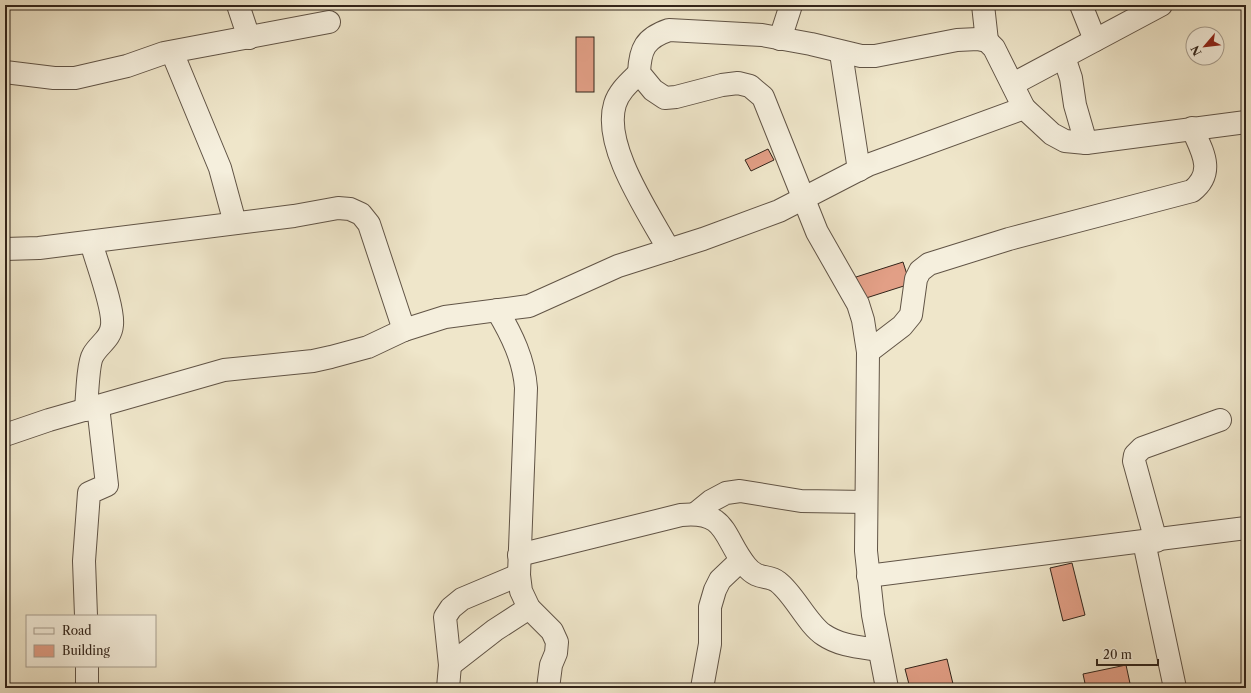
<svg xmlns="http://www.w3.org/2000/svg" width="1251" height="693" font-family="'Libre Caslon Text',serif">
	<rect width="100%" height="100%" fill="#efe6ca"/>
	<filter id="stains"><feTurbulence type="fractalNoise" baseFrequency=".005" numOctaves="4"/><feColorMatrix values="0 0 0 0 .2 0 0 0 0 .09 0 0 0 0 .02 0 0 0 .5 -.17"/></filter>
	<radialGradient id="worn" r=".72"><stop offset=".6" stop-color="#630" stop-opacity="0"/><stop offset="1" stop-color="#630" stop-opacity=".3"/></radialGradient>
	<g fill="#e29f86" stroke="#32241a">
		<rect x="576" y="37" width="18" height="55"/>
		<polygon points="768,149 774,160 751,171 745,160"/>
		<polygon points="903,262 910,284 863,299 856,277"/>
		<polygon points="1072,563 1085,615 1063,621 1050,568"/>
		<polygon points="947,659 954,688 910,688 905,669"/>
		<polygon points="1126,665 1131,688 1086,688 1083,674"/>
	</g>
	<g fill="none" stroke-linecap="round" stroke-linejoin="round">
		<g stroke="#615446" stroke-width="24">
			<g id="minor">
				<polyline points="238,5 249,38"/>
				<polyline points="983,5 987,41"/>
				<polyline points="1081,5 1095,40"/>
				<polyline points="780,39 791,5"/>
				<polyline points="172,52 220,168 235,223"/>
				<polyline points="841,53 859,170"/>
				<polyline points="1064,57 1071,78 1075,105 1086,143"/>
				<polyline points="5,72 54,78 75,78 127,66 164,53 329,22"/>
				<path d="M639 73C630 82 619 91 615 104 602 146 649 213 669 250"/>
				<polyline points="1013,84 1161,5"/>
				<polyline points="5,249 39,248 294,216 338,208 350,209 361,214 369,224 404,330"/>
				<path d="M497 310C512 335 524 360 526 388L519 575 521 591 529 608 552 631 557 642 556 653 551 665 548 688"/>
				<path d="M868 352 902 326 911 315 916 279 920 271 929 264 1009 239 1192 191C1216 172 1202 151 1192 128"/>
				<path d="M86 410C87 398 88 363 93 355 99 344 111 339 112 325 114 307 96 261 91 242"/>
				<polyline points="5,435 49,420 224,370 313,361 331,357 368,347 404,330 445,317 529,306 618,266 703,239 779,211 868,165 1024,108 1052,134 1065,141 1086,143 1246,122"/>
				<polyline points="695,514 711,501 726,493 740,491 801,501 866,502"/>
				<polyline points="1156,541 1134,461 1135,455 1142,448 1220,420"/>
				<polyline points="1144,542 1175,688"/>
				<path d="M519 555 681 515C728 510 723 538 746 566 758 581 768 574 778 582 794 594 808 625 824 635 840 646 860 647 879 650"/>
				<polyline points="868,576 1246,528"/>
				<polyline points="86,616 84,561 89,493 107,485 98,406"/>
				<polyline points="450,665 495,630 529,608"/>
				<polyline points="87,666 87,688"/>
				<polyline points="448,688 450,665 445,617 451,608 462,599 519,575"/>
				<polyline points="702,688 710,644 710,607 715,590 720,580 741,560"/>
				<path d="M887 688 873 615 866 551 868 352 863 320 858 304 817 232 763 97 750 86 738 83 722 85 676 97 665 98 653 90 639 73C640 49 645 38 669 30L762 35 811 44 861 56H875L957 40 978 39 987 41 994 48 1024 108"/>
			</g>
		</g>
		<use href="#minor" stroke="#f5efdd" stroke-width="22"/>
	</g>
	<rect width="1251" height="693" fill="none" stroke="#efe6ca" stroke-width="20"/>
	<rect x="6" y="6" width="1239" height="681" fill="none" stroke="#32241a" stroke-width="2"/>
	<rect x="10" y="10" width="1231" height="673" fill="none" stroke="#32241a"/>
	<rect x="26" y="615" width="130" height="52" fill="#f5efdd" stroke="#a79e8f"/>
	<rect x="34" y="628" width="20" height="6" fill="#f5efdd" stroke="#a79e8f"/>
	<text x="62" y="635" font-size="12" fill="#32241a">Road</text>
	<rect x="34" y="645" width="20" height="12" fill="#e29f86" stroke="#a79e8f"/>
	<text x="62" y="655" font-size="12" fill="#32241a">Building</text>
	<g transform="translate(1205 46) rotate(242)"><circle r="19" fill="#f5efdd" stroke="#a79e8f"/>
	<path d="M0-3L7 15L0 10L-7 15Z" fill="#8f2418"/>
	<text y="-6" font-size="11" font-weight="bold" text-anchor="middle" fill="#32241a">N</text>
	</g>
	<path d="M1097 659v6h61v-6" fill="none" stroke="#32241a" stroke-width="2"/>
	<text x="1103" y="659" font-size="12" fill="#32241a" stroke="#f5efdd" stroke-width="3" paint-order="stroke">20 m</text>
	<rect width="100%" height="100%" filter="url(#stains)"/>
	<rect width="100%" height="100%" fill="url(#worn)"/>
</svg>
